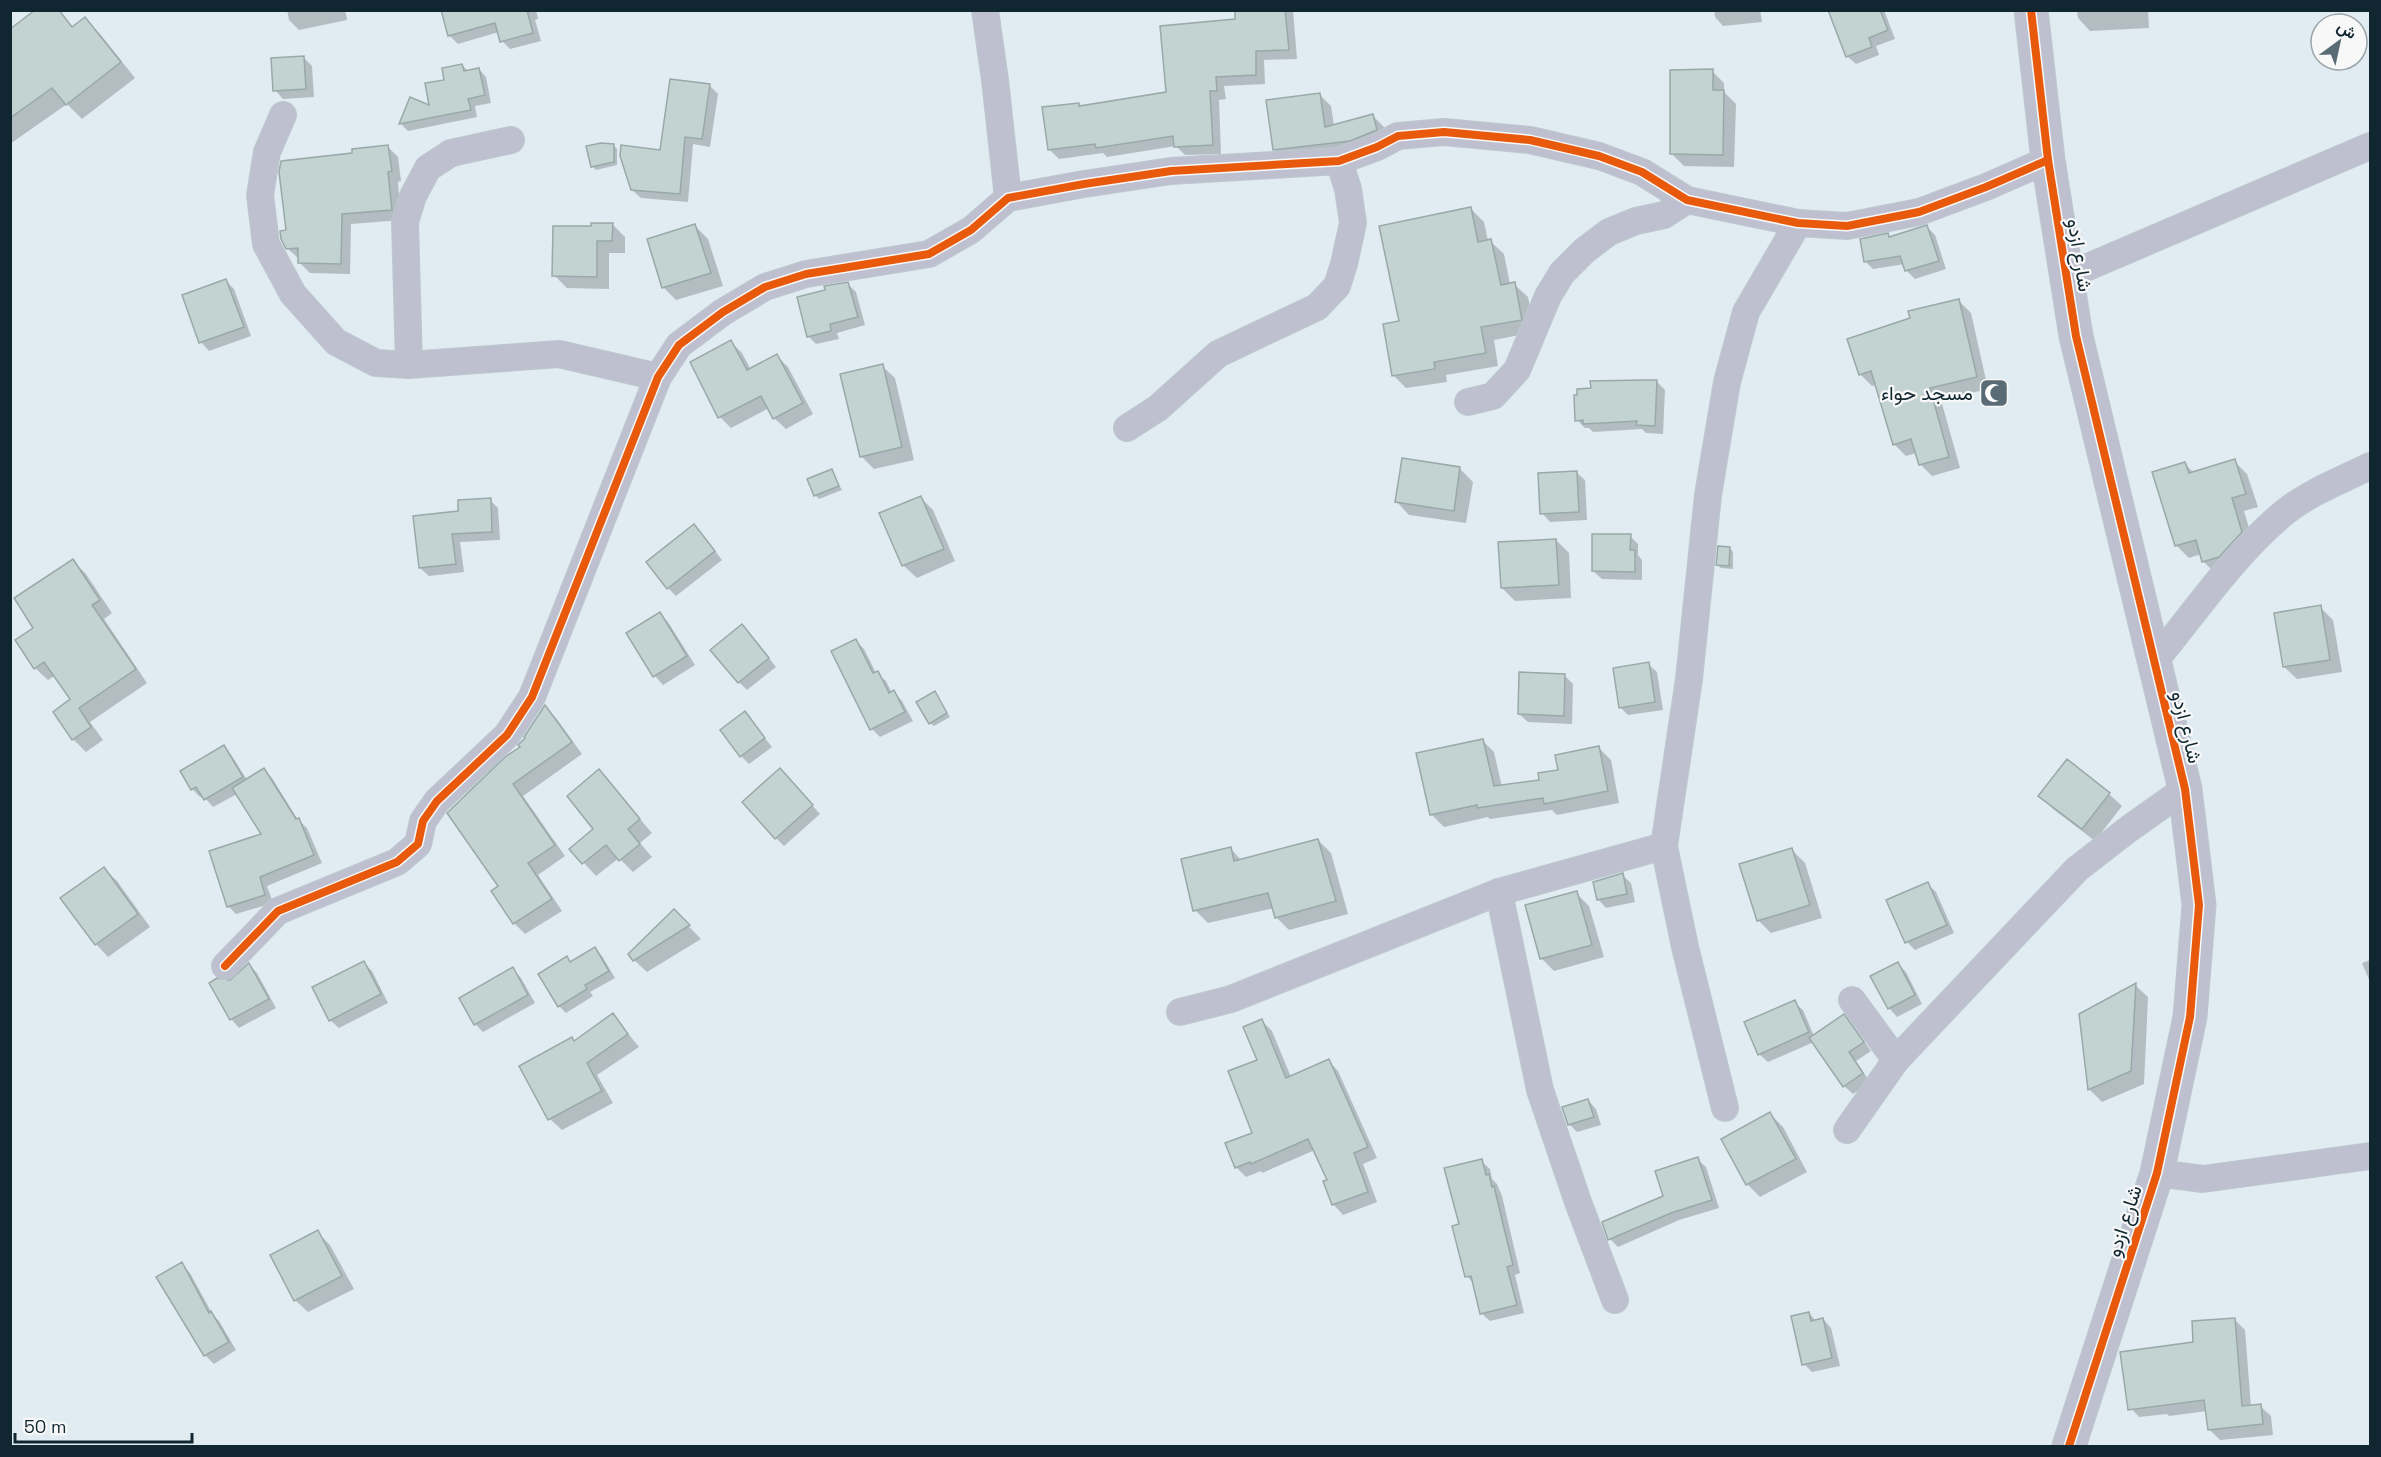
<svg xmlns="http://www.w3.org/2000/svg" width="2381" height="1457" font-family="'Space Grotesk',Vazirmatn,sans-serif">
	<rect width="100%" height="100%" fill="#e0ecf2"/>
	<g fill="#0003">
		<polygon points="58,10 74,28 85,19 100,34 135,78 82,119 67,104 10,144 10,31"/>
		<polygon points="287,10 345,10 347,20 299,30 289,20"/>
		<polygon points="443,10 536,10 538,19 535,20 541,41 510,49 502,41 499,32 458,44 450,36"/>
		<polygon points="1236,10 1293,10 1297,59 1264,60 1265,84 1224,86 1226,99 1219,100 1221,154 1185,155 1176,146 1107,157 1103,153 1059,159 1049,149 1078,104 1080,107 1168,93 1237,20"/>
		<polygon points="1714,10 1760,10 1762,22 1723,26 1715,17"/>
		<polygon points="1835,10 1884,10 1895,39 1876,46 1879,55 1856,64 1847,56"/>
		<polygon points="2077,10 2148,10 2149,28 2090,31 2078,18"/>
		<polygon points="304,58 312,66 314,97 283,99 275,90"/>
		<polygon points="462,65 468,71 479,69 486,77 491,103 475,106 477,117 408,131 401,124 431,107 446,81"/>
		<polygon points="1712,71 1724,83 1724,92 1736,104 1734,167 1684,166 1672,154"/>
		<polygon points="710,86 718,94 710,147 693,144 688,202 641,198 632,190"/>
		<polygon points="1320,95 1331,106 1334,126 1372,115 1384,127 1388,141 1286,161 1274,149"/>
		<polygon points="613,145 617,149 617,165 596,170 592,166"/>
		<polygon points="388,147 398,157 401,181 398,182 401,220 351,224 350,274 310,273 299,262 299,259 287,248 287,232 354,155"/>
		<polygon points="1470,208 1484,222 1488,241 1490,241 1504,254 1510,284 1514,284 1528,297 1535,332 1494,340 1498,366 1446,375 1447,382 1406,388 1393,375 1401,322"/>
		<polygon points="612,224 625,237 625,253 609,253 609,289 567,288 554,275 592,228"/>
		<polygon points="695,226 708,239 723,286 676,300 663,287"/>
		<polygon points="1927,227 1935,235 1946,269 1915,279 1906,270 1905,264 1873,269 1865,261 1888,235 1891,238"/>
		<polygon points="226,281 234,289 251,336 209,351 201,342 184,296"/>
		<polygon points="848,284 856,292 865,325 837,333 839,339 816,344 808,336"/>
		<polygon points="1959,301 1971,313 1988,389 1941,400 1960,468 1932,476 1920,464 1917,453 1906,456 1894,444 1877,385 1872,386 1860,374 1911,319"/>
		<polygon points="731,342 742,353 751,370 777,356 788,367 813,414 786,429 774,418 769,408 731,428 720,417"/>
		<polygon points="882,366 895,378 914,460 874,469 861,456"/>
		<polygon points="1657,382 1665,390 1663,434 1646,433 1642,429 1593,432 1589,428 1585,428 1577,420"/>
		<polygon points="2234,461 2247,474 2258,507 2244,511 2254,545 2216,574 2203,561 2201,554 2189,558 2176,545 2185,464 2194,473"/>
		<polygon points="1460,469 1473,482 1466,523 1409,515 1397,502"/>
		<polygon points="831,471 842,490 819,499 815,495"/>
		<polygon points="1576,472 1585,480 1587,520 1550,522 1542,513"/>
		<polygon points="920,497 933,510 955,561 917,578 904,566 881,514"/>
		<polygon points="490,500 498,508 500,540 460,542 464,572 429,576 420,568 460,512"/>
		<polygon points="702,534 722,560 676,596 668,588"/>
		<polygon points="1630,536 1638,544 1638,555 1642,560 1642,580 1602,579 1593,571"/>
		<polygon points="1556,540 1569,553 1571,598 1515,601 1502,588"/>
		<polygon points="1730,548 1733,552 1733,569 1721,568 1717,565"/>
		<polygon points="73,561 86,574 112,613 104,619 147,683 90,722 103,740 86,752 73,739 73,700 56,675 48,680 35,668 35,628"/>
		<polygon points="2320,607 2333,620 2342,672 2297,679 2284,667"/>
		<polygon points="659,614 668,622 695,665 663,685 655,676 628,634"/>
		<polygon points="750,634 776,667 747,690 739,682"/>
		<polygon points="856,641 864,649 876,673 886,681 892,693 894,692 902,701 913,721 880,737 872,729"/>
		<polygon points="1648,664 1657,672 1663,710 1628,715 1620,707"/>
		<polygon points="1564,675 1573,684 1572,724 1528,722 1519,714"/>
		<polygon points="934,693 950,717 934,726 930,723"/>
		<polygon points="546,708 556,718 582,754 523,796 565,856 538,875 562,911 525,934 514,923 500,887 449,813 522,748"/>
		<polygon points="745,713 772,747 749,764 741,756"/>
		<polygon points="1482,740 1494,752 1502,787 1541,781 1599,748 1611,760 1619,803 1557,815 1552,810 1490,819 1488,817 1444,827 1432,815"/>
		<polygon points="224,747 232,756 247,780 263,770 272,778 298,820 307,828 322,863 267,886 273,903 236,914 228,906 263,835 237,794 213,807 203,796 200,797 192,789"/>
		<polygon points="599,771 652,833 640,843 652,857 633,872 619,858 596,876 571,849 596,829"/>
		<polygon points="788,778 820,814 784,846 776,838"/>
		<polygon points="2109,794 2122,806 2095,841 2053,809 2040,796"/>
		<polygon points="1318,840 1331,853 1348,914 1289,930 1276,917 1274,908 1208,923 1195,910 1231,849 1242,861"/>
		<polygon points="1792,850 1805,863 1822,918 1771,933 1758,920"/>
		<polygon points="104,869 117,881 150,927 108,957 96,944"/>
		<polygon points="1622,875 1631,883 1635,902 1606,908 1598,899"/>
		<polygon points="1927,884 1936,892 1954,933 1915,950 1907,942"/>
		<polygon points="1576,893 1589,906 1604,957 1554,971 1541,958"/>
		<polygon points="674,911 701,939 647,972 634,960"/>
		<polygon points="595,949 602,956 615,978 590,992 593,996 566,1013 559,1006 566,958 571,963"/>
		<polygon points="2370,960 2370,982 2362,963"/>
		<polygon points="363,962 372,971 388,1003 339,1028 330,1020"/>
		<polygon points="1897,963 1906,972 1922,1004 1897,1017 1889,1008"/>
		<polygon points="249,965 257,973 276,1008 239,1028 231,1019"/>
		<polygon points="513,969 521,978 535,1003 483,1032 475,1024"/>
		<polygon points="2135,985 2148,997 2144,1084 2102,1102 2089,1089"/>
		<polygon points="1794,1002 1803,1010 1814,1036 1843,1016 1852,1024 1871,1051 1856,1061 1870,1082 1853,1094 1844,1086 1814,1042 1768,1062 1759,1054"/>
		<polygon points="613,1015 639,1047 597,1075 613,1103 562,1130 550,1119 572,1039 575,1042"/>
		<polygon points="1262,1021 1272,1031 1291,1077 1328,1060 1338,1071 1377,1158 1363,1164 1377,1202 1343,1215 1333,1204 1329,1181 1315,1150 1262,1173 1261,1171 1246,1177 1236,1167 1254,1133"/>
		<polygon points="1588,1100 1596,1109 1601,1125 1577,1132 1569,1124"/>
		<polygon points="1770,1114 1783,1127 1807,1172 1760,1197 1747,1184"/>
		<polygon points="1697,1159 1706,1167 1719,1208 1679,1220 1618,1247 1610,1239 1665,1196"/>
		<polygon points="1481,1161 1490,1169 1492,1179 1497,1184 1502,1196 1520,1273 1515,1275 1524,1313 1490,1321 1481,1313 1474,1284 1467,1276 1460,1225"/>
		<polygon points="317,1232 330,1245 354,1289 308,1312 295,1300"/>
		<polygon points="181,1264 190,1273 213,1315 219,1321 236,1350 214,1364 205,1355 180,1312"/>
		<polygon points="1809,1313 1816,1321 1823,1319 1831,1328 1840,1366 1812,1372 1804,1364"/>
		<polygon points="2234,1319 2245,1330 2251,1407 2260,1406 2271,1416 2273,1435 2220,1440 2209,1429 2207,1411 2169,1416 2167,1414 2139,1417 2129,1406 2195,1343"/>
		<polygon points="2315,1445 2317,1446 2292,1446"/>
	</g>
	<g fill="#c2d3d1" stroke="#98a9a8" stroke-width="1.5">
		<polygon points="35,10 59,10 72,27 85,17 121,62 66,105 52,88 10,118 10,29"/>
		<polygon points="441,10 527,10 533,33 500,42 495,23 448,36"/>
		<polygon points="1235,10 1285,10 1289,50 1256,51 1256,75 1216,77 1217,91 1210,91 1213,145 1174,147 1173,136 1096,148 1095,144 1048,150 1042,107 1079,103 1079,106 1166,92 1160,26 1235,19"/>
		<polygon points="1828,10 1880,10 1888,30 1869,38 1872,47 1846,57"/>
		<polygon points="304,56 306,89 273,91 271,58"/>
		<polygon points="462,64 464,71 479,68 485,95 468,99 471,110 399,124 410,97 429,105 425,83 444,80 442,68"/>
		<polygon points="1713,69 1713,90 1724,90 1723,155 1670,154 1670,70"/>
		<polygon points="670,79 710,84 702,139 685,137 680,194 631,190 620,156 621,145 660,150"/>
		<polygon points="1320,93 1325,127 1373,114 1377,130 1350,141 1273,150 1266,100"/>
		<polygon points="601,143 614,144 614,162 591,167 586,146"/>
		<polygon points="388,145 392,171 388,172 392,210 342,214 341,264 298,263 298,248 286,249 281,239 280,231 286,230 279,172 281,161 352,153 352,149"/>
		<polygon points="1471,207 1478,242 1491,239 1501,285 1515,282 1522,320 1481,327 1486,353 1434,362 1435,369 1392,376 1383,324 1399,321 1379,226"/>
		<polygon points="591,223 613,223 612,241 597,241 597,277 552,276 553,226 591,226"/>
		<polygon points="695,224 711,273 662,288 647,239"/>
		<polygon points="1927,225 1939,261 1905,271 1900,256 1864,262 1860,239 1888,233 1889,237"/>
		<polygon points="226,279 244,327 199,343 182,295"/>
		<polygon points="848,282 858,317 830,324 831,331 807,337 797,297 825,290 824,286"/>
		<polygon points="1959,299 1977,377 1930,388 1949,457 1919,465 1911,439 1893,445 1871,371 1859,375 1847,339 1910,318 1908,311"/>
		<polygon points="731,340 747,370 777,354 803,403 773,419 761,396 718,418 690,362"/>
		<polygon points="883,364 902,447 860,457 840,374"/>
		<polygon points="1644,380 1657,380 1655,426 1636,425 1637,421 1583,424 1583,420 1575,421 1574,395 1577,395 1577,389 1591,388 1590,381"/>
		<polygon points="1402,458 1460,467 1454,511 1395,502"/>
		<polygon points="2235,459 2246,494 2232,498 2242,532 2219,557 2202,562 2196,540 2175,546 2152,472 2185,462 2189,473"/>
		<polygon points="832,469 839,486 814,496 807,479"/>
		<polygon points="1577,471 1579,512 1540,514 1538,473"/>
		<polygon points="921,496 944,549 902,566 879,513"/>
		<polygon points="491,498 492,532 452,534 456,564 419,568 413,516 458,511 458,500"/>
		<polygon points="694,524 715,551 667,589 646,562"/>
		<polygon points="1592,534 1631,534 1630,550 1635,550 1635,572 1592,571"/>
		<polygon points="1556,539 1559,585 1501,588 1498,542"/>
		<polygon points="1718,546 1730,547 1729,566 1716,565"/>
		<polygon points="73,559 100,600 92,605 136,669 79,708 91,727 72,740 53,712 70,699 44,662 34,669 15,640 33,628 14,598"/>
		<polygon points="2321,605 2330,660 2283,667 2274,613"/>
		<polygon points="660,612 687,656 653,677 626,633"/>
		<polygon points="742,624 769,658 738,683 710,650"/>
		<polygon points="856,639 873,673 878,671 889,693 894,690 905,712 870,730 831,651"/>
		<polygon points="1649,662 1655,702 1619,708 1613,668"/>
		<polygon points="1519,672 1565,674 1564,716 1518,714"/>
		<polygon points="935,691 947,713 929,724 916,702"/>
		<polygon points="545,705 572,742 513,784 555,845 528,863 552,899 513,924 491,891 498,886 447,813 505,757 520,747 518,745 525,738 524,737"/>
		<polygon points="745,711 765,738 740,757 720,730"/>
		<polygon points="1483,739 1494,786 1539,780 1538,773 1558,770 1555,755 1599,746 1608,791 1544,804 1543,798 1477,808 1477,805 1430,815 1416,753"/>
		<polygon points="224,745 243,777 204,800 196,787 191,790 180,771"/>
		<polygon points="2067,759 2110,793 2082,829 2038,796"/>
		<polygon points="264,768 296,819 299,818 314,855 260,877 265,895 227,907 209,851 261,834 232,788"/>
		<polygon points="780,768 813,805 775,839 742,802"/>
		<polygon points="599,769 640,819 628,829 640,844 619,861 606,845 582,864 569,849 593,829 567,796"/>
		<polygon points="1318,839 1336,901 1275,918 1268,893 1193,911 1181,859 1231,847 1234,861"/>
		<polygon points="1792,848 1810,905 1757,921 1739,864"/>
		<polygon points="104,867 138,914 95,945 60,898"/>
		<polygon points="1623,873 1627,894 1597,900 1593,882"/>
		<polygon points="1928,882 1947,925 1905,943 1886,900"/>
		<polygon points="1577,891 1592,945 1540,959 1525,905"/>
		<polygon points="674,909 690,925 633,961 628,954"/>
		<polygon points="595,947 609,971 585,985 587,989 558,1007 538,974 567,956 570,962"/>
		<polygon points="364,961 381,994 329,1021 312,987"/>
		<polygon points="1898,962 1915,995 1888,1009 1870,976"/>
		<polygon points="249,963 269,999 230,1020 209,983 217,978 230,980"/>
		<polygon points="513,967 528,995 474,1025 459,998"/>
		<polygon points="2136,983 2131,1071 2088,1090 2079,1014"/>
		<polygon points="1795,1000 1809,1032 1758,1055 1744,1022"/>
		<polygon points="613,1013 628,1034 587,1063 602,1091 548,1120 519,1066 572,1037 574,1041"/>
		<polygon points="1844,1014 1864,1042 1849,1052 1863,1073 1843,1087 1809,1038"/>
		<polygon points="1262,1019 1286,1078 1329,1059 1368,1147 1354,1153 1368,1192 1332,1205 1323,1181 1327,1180 1308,1139 1251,1164 1250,1162 1235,1168 1225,1143 1252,1133 1228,1071 1257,1060 1243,1027"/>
		<polygon points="1588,1099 1594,1117 1568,1125 1562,1107"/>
		<polygon points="1770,1112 1796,1159 1746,1185 1721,1139"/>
		<polygon points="1698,1157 1712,1200 1671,1213 1608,1240 1602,1222 1663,1196 1655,1171"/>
		<polygon points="1482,1159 1486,1175 1489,1174 1492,1187 1494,1186 1504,1228 1513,1265 1507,1267 1517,1305 1480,1314 1471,1276 1465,1277 1452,1226 1459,1224 1444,1168"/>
		<polygon points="318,1230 342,1276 294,1301 270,1255"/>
		<polygon points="182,1262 209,1313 211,1311 229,1342 204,1356 156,1277"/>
		<polygon points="1809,1312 1811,1321 1823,1318 1832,1358 1802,1365 1791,1316"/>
		<polygon points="2235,1318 2242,1406 2261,1404 2263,1424 2208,1430 2204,1400 2128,1410 2120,1352 2193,1342 2192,1321"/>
	</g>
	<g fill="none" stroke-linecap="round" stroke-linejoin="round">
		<g stroke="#bcc8ce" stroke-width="28">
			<g id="minor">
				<polyline points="985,10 995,80 1008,198"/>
				<polyline points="283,115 267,152 260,195 266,244 293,294 336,342 376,363 409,365 559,354 658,377"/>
				<polyline points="2067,276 2370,146"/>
				<polyline points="409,365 405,222 413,196 428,168 451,153 511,140"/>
				<polyline points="1468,402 1493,396 1517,370 1548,296 1562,273 1584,251 1609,232 1636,221 1664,215 1687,200"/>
				<polyline points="1127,428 1158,408 1218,354 1317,307 1337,286 1344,264 1353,223 1348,189 1339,161"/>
				<path d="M2154 662C2196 611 2234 554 2285 512 2310 492 2342 480 2370 466"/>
				<polyline points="1664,846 1685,947 1725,1108"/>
				<polyline points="1499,892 1540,1090 1578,1202 1615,1300"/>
				<polyline points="225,966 278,911 397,862 418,844 423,821 437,801 507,735 532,697 658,377 679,345 723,312 765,287 806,274 929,254 971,230 1008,198 1084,184 1171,171 1339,161 1377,147 1398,136 1444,132 1530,140 1599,156 1642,172 1687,200 1798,223 1847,226 1919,212 1986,187 2048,160"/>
				<polyline points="1852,1000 1896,1060"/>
				<polyline points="1180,1012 1231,999 1499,892 1664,846 1689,679 1708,495 1727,382 1746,312 1798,223"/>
				<polyline points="1847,1130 1896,1060 2077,869 2130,828 2185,789"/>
				<polyline points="2157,1173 2203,1179 2370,1156"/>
			</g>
		</g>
		<g stroke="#bcc8ce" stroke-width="35">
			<polyline id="tertiary" points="2031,10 2048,160 2076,336 2185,789 2199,905 2190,1017 2157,1173 2069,1446"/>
		</g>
		<use href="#minor" stroke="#bfc0cf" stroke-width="26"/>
		<use href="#tertiary" stroke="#bfc0cf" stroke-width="33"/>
		<g stroke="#f8f8f8" stroke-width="11">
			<g id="cycleway">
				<polyline points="2031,10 2048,160 2076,336 2185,789 2199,905 2190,1017 2157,1173 2069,1446"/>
				<polyline points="225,966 278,911 397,862 418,844 423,821 437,801 507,735 532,697 658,377 679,345 723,312 765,287 806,274 929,254 971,230 1008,198 1084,184 1171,171 1339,161 1377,147 1398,136 1444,132 1530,140 1599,156 1642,172 1687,200 1798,223 1847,226 1919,212 1986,187 2048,160"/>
			</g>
		</g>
		<use href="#cycleway" stroke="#e8590c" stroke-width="8"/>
	</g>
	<defs>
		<g id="mosque-square" transform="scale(1.5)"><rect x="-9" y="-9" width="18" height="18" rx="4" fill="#596c75" stroke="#f8f8f8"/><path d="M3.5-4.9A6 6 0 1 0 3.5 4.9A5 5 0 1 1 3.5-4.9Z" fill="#fff"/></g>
	</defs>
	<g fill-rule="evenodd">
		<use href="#mosque-square" x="1994" y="393"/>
	</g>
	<g text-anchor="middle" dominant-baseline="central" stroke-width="4.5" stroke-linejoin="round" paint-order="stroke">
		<g font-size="20" fill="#102731" stroke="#f8f8f8">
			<text transform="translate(2080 255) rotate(81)">شارع ازدو</text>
			<text transform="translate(2187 727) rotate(76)">شارع ازدو</text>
			<text transform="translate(2124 1221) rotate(-72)">شارع ازدو</text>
		</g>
		<g font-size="20" fill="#102731" stroke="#f8f8f8" text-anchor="end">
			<text x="1973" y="393">مسجد حواء</text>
		</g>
	</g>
	<rect width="2381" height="1457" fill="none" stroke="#102731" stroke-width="24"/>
	<g transform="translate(2339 42) rotate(33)"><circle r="28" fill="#f8f8f8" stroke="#9ba4a8" stroke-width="1.5"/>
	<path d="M0-4.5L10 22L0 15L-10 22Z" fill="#596c75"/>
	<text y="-9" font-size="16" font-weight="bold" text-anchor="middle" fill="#102731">ش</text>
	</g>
	<path d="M15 1433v9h177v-9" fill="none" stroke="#102731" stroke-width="3"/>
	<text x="24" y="1433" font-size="18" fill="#102731" stroke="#f8f8f8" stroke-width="4.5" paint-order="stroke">50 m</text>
</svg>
